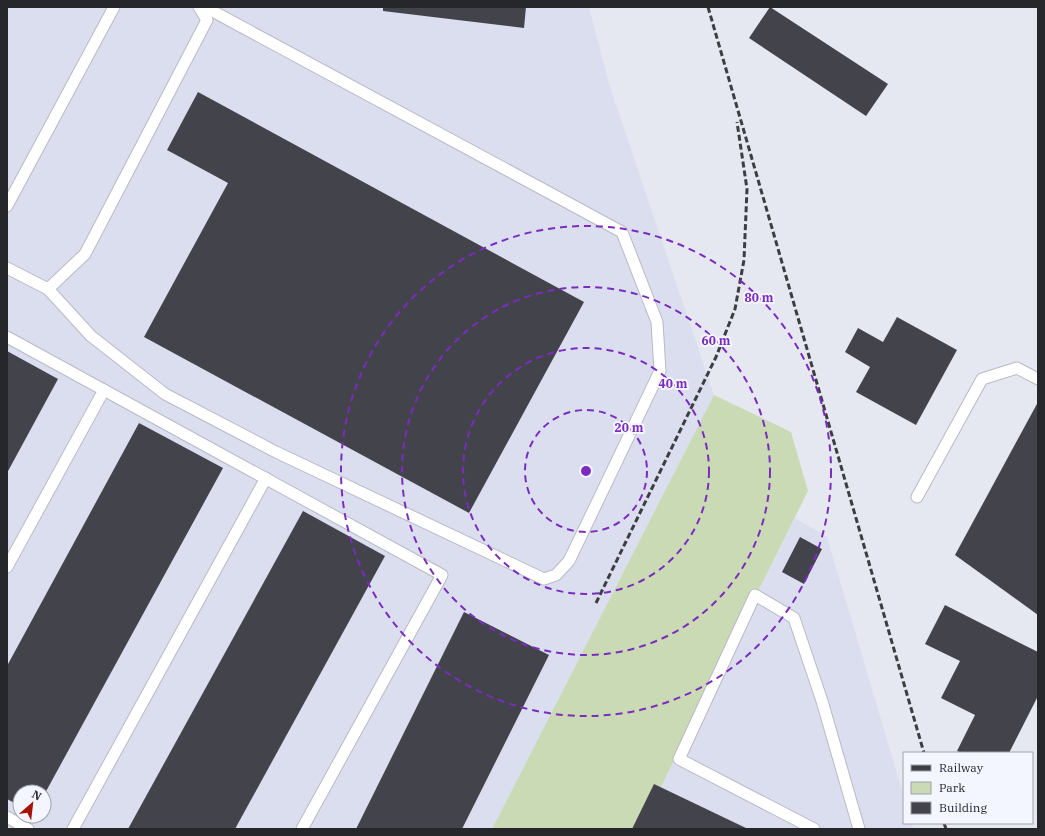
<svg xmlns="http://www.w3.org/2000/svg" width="1045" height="836" font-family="'IBM Plex Serif',serif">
	<rect width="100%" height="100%" fill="#e6e8f1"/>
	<g fill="#dbdeef" fill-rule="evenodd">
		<path d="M7 7H589L610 87 714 395 492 829H7ZM20 792H44V816H20Z"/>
		<polygon points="795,518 827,537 904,797 904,823 912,823 913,829 640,829"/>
	</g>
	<polygon fill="#cadab5" points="714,395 791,432 808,491 640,829 492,829"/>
	<g fill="#43434b">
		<polygon points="383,7 526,7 524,28 383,11"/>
		<polygon points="770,7 888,84 866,116 749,38"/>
		<polygon points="198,92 584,302 469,513 144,337 228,183 167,150"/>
		<polygon points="897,317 957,350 916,425 856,392 870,367 845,352 858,328 883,342"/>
		<polygon points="7,351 58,379 7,473"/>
		<polygon points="1038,402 1038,615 955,555"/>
		<polygon points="139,423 223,468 44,795 44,792 20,792 20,806 7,799 7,666"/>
		<polygon points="303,511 385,556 235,829 128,829"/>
		<polygon points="800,537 822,549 804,584 782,572"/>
		<polygon points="945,605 1038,652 1038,696 1009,753 962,753 957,751 975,715 941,698 960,661 925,644"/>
		<polygon points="464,612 549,655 462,829 356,829"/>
		<polygon points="654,784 748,829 632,829"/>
	</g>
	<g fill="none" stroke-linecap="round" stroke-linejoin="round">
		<g stroke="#b8bac3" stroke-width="13">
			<g id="lane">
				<polyline points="7,206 114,7"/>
				<polyline points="7,268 48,289 85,254 207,20 199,7"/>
				<polyline points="48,289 91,336 165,394 276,452 544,579 556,575 569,561 660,371 657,322 622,232 205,7"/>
				<polyline points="7,337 442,575 302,829"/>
				<polyline points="917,497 982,379 1017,368 1038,379"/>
				<polyline points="7,567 104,390"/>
				<polyline points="7,817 28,829"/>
				<polyline points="73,829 266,478"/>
				<polyline points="814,829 679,759 755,595 794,618 822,701 859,829"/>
			</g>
		</g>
		<use href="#lane" stroke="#fff" stroke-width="11"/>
		<g stroke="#3d3e41" stroke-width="3" stroke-dasharray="6 3" stroke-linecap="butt">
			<polyline points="708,7 924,753"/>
			<polyline points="596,603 716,357 735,309 744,260 747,189 737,122"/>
			<polyline points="944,823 946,829"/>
		</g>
	</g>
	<g fill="none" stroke="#7b2cbf" stroke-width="2" stroke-dasharray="7 5">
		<circle cx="586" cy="471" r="61"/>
		<circle cx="586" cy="471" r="123"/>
		<circle cx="586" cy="471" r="184"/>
		<circle cx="586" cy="471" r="245"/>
	</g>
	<circle cx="586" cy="471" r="6" fill="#7b2cbf" stroke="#f3f5ff" stroke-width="2"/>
	<g font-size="12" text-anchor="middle" font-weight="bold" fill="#7b2cbf" stroke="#f3f5ff" stroke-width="4" stroke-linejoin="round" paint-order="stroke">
		<text x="759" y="302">80 m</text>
		<text x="716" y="345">60 m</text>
		<text x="673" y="388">40 m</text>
		<text x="629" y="432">20 m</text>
	</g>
	<rect width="1045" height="836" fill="none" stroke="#26272a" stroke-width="16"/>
	<rect x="903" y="752" width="130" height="72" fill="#f3f5ff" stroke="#a1a3aa"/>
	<rect x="911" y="765" width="20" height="6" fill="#3d3e41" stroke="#a1a3aa"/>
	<text x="939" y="772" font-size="12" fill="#26272a">Railway</text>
	<rect x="911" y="782" width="20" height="12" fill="#cadab5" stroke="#a1a3aa"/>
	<text x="939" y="792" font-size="12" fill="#26272a">Park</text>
	<rect x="911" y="802" width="20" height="12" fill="#43434b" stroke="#a1a3aa"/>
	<text x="939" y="812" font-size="12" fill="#26272a">Building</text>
	<g transform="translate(32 804) rotate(28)"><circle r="19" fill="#f3f5ff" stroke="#a1a3aa"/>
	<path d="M0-3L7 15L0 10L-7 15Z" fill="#a61303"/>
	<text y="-6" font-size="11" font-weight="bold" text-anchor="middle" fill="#26272a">N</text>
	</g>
</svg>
